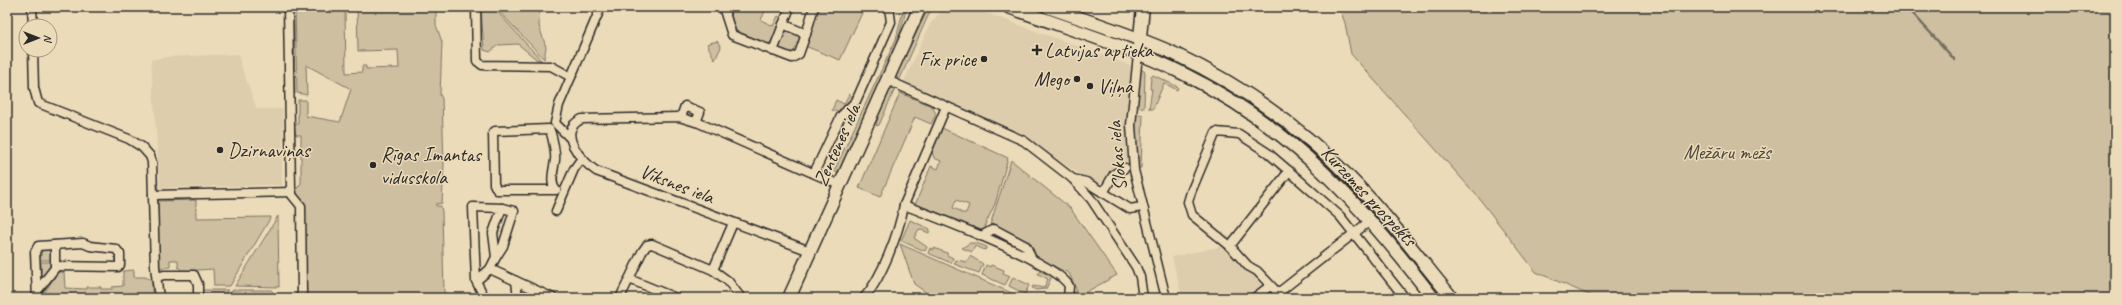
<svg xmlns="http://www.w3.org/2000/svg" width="2122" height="305" font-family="Caveat,sans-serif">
	<rect width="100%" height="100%" fill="#ecdbb8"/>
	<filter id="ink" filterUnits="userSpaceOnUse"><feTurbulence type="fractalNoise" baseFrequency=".025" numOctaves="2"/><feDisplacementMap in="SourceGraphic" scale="8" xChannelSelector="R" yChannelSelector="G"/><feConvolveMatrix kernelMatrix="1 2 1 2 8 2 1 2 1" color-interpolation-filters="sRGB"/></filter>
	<g filter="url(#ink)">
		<g fill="#ddcdad">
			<polygon points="944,7 970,7 1132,66 1127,120 1129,162 1112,170 1098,186 1030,142 903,84 929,26"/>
			<polygon points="239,54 240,63 257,109 283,109 282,185 160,188 151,60 166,57"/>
			<polygon points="1223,246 1233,254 1250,274 1255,275 1261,285 1244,298 1182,298 1172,257"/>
		</g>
		<g fill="#cdbfa0" stroke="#7c7566" fill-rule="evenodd">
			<polygon points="295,7 345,7 346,73 362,72 362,66 366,66 366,69 399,68 398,50 358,51 357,7 367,7 367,10 436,7 436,25 442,42 440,95 442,98 444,165 442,203 436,204 436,206 441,206 442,212 444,293 449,294 451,298 305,298 304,204 296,194 296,190 301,183 301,135 296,135 294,125 298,124 298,100 306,100 306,116 340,122 351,89 306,65 307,95 297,93"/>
			<polygon points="482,7 493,7 542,61 536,59 518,44 498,45 490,52 484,50 481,8"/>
			<polygon points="495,7 540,7 539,26 546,47 544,59"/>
			<polygon points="728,7 767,7 761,20 773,26 778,16 782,18 777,27 776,27 777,28 771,42 767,44 736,31"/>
			<polygon points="816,7 850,7 862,13 840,60 805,46"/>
			<path d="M904 7H907L906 10C893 67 863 120 838 173L834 171 896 39Z"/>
			<polygon points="929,7 932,7 899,81 896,75"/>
			<polygon points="1022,7 1034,7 1123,39 1121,44"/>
			<polygon points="1339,7 2115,7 2115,298 1596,298 1536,272 1478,197 1351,54 1345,23"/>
			<polygon points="291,18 294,19 295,94 293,90"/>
			<polygon points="787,29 796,34 801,41 797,51 790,54 778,50"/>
			<polygon points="717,41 721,47 715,60 707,44"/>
			<polygon points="1156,52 1203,74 1248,100 1317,152 1377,214 1438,290 1433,293 1331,172 1154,56"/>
			<polygon points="1141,69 1145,72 1144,108 1135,106 1139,70"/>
			<polygon points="1153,75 1178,87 1177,90 1164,83 1153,109 1149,109 1152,89 1150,89 1151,77"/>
			<path d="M891 89H895L879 125 876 126C879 115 881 97 891 89Z"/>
			<polygon points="900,93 932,106 936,114 931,124 915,117 880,197 859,188"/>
			<polygon points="849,94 853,97 853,98 837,112 832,110 836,100 844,104"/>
			<polygon points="1139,114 1143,115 1141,168 1138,168 1135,145 1136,116"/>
			<path d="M942 128 1008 158 995 204 985 225 986 228 980 231 915 205 931 166 938 169 941 161 934 158 932 152ZM956 200 969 205 966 213H960V211L953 208Z"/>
			<polygon points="1011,160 1070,208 1117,275 1079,296 1075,296 1076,289 1069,273 1037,259 1030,242 990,225"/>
			<polygon points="196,200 196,218 271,217 230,286 214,286 213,269 182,271 178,267 178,260 170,260 170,267 159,268 158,201"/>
			<polygon points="278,216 279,287 235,286"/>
			<polygon points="910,220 930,229 929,233 919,229 914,238 927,247 925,251 901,241"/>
			<polygon points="970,243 976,243 987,247 985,250 975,246 972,252 962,248"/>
			<polygon points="900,244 1023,298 934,298 914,284"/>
			<polygon points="930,248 933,250 934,248 947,253 947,255 953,258 951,263 928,253"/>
			<polygon points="49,249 51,251 51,260 40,260 42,250"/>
			<polygon points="970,256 983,264 979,273 954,264 956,260 967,262"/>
			<polygon points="41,262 52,262 52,267 41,282"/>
			<polygon points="986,265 990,267 991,265 1004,270 1003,273 1010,276 1005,285 982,275"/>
			<polygon points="134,270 134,277 145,277 152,280 152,298 41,298 58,272 64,272 65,288 87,289 87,287 101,287 101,289 112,289 112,287 123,286 123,271"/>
			<polygon points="1040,271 1052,276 1046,289 1036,290 1032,288 1033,286 1044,288 1048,279 1038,274"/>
			<polygon points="1013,277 1029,285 1025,294 1009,286"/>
			<polygon points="201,290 228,290 221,298 201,298"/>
			<polygon points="233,290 271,290 274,293 266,298 226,298"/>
		</g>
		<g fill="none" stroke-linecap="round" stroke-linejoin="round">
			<polyline stroke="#746e60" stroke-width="2.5" points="1907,7 1955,60"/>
			<g stroke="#2b2b2b" stroke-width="11">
				<g id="street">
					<polyline points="32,7 33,26"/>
					<polyline points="288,7 291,189 292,195 301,206 302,292 300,298"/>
					<polyline points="476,7 477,61 482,65 551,66 571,77 559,105 555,123 569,137"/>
					<polyline points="723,7 732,35 792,58 799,54 806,34 783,24"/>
					<polyline points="806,34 814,7"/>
					<polyline points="33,50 34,88 38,103 129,139 142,147 150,156 152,162 155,267 159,298"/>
					<polyline points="773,51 790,7"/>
					<polyline points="1138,54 1131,125 1134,170 1166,298"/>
					<polyline points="571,77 601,7"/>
					<polyline points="887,80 1024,141 1073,179 1091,199 1136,267 1140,277 1143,298"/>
					<polyline points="681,117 685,106 700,112 696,122"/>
					<path d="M549 129C552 133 556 154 555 160 554 169 549 183 556 190H497L494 184 493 133 495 131Z"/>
					<polyline points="814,173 841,116 856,101 891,22 889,7"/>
					<polyline points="1073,179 1086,182 1130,209 1142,207"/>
					<polyline points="1103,193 1114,174 1125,168"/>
					<polyline points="153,195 292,192"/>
					<polyline points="904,205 946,107"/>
					<polyline points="556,211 574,169 582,158"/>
					<polyline points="981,236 994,229 1026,246 1032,259"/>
					<polyline points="1230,246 1289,171"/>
					<path d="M810 251 596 171C581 161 555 131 582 119L679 117 699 123 840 185"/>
					<polyline points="496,257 503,246 514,211 502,208"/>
					<polyline points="490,269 553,298"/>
					<polyline points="713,270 733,223"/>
					<polyline points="157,277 164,275 194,275 198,284 198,298"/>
					<polyline points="629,279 676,298"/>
					<polyline points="476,281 490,269 496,257 493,233 502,208 473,207 476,281 485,298"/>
					<polyline points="516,281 518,298"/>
					<polyline points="37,291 55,268 55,245"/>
					<polyline points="1278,293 1257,271 1248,266 1230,246 1192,215 1188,202 1191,192 1216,132 1239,134 1268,153 1289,171 1340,216 1405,298"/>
					<polyline points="37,298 35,252 38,246 83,243 90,246 116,249 120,254 120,265 118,267 55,266"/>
					<polyline points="620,298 642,252 647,245 652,244 713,270 728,281 741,298"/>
					<path d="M864 298C882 278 899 232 904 205 934 217 1057 262 1069 286L1068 298"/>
					<polyline points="1254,298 1270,286"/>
					<polyline points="1276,298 1278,293 1371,220"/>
				</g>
			</g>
			<g stroke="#2b2b2b" stroke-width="15">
				<g id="secondary">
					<path d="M1009 7C1066 28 1131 47 1184 74 1291 127 1361 204 1433 298"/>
					<path d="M1048 7C1090 22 1133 35 1173 53 1239 84 1300 126 1350 178 1387 215 1419 258 1452 298"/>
					<polyline points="1139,47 1143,7"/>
					<polyline points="789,298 920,7"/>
				</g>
			</g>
			<use href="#street" stroke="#ecdbb8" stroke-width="8"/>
			<use href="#secondary" stroke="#ecdbb8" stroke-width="12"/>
		</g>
	</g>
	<g fill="#2b2b2b" stroke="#ecdbb8" stroke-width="1.5">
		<path d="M1035 44h4v4h4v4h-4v4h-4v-4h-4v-4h4z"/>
		<circle cx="984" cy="59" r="4"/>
		<circle cx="1077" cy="79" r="4"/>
		<circle cx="1090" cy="86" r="4"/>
		<circle cx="220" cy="150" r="4"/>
		<circle cx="373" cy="165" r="4"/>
	</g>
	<g text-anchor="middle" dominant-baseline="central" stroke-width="3" stroke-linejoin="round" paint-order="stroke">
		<g font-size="20" fill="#2b2b2b" stroke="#ecdbb8" text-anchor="start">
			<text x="1045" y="50">Latvijas aptieka</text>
			<text x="976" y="59" text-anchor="end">Fix price</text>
			<text x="1069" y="79" text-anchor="end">Mego</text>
			<text x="1098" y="86">Viļņa</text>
			<text x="228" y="150">Dzirnaviņas</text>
			<text x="381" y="154">Rīgas Imantas<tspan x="381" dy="23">vidusskola</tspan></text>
		</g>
		<g font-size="20" fill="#2b2b2b" stroke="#ecdbb8">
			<text transform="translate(837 145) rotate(-66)">Zentenes iela</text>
			<text transform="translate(1117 156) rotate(-95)">Slokas iela</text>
			<text transform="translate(677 184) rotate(21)">Vīksnes iela</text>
			<text transform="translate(1369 196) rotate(47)">Kurzemes prospekts</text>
		</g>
		<g font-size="20" fill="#4b4942" stroke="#ecdbb8">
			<text x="1727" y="152">Mežāru mežs</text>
		</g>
	</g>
	<rect width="2122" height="305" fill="none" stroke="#ecdbb8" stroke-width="24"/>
	<rect x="12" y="12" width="2098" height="281" fill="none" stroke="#2b2b2b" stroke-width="1.5" filter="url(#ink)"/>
	<g transform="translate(38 38) rotate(90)"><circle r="19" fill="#ecdbb8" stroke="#9f9580"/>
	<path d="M0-3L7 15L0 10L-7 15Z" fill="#2b2b2b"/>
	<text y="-6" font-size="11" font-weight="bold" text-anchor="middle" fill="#2b2b2b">N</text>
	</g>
</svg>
